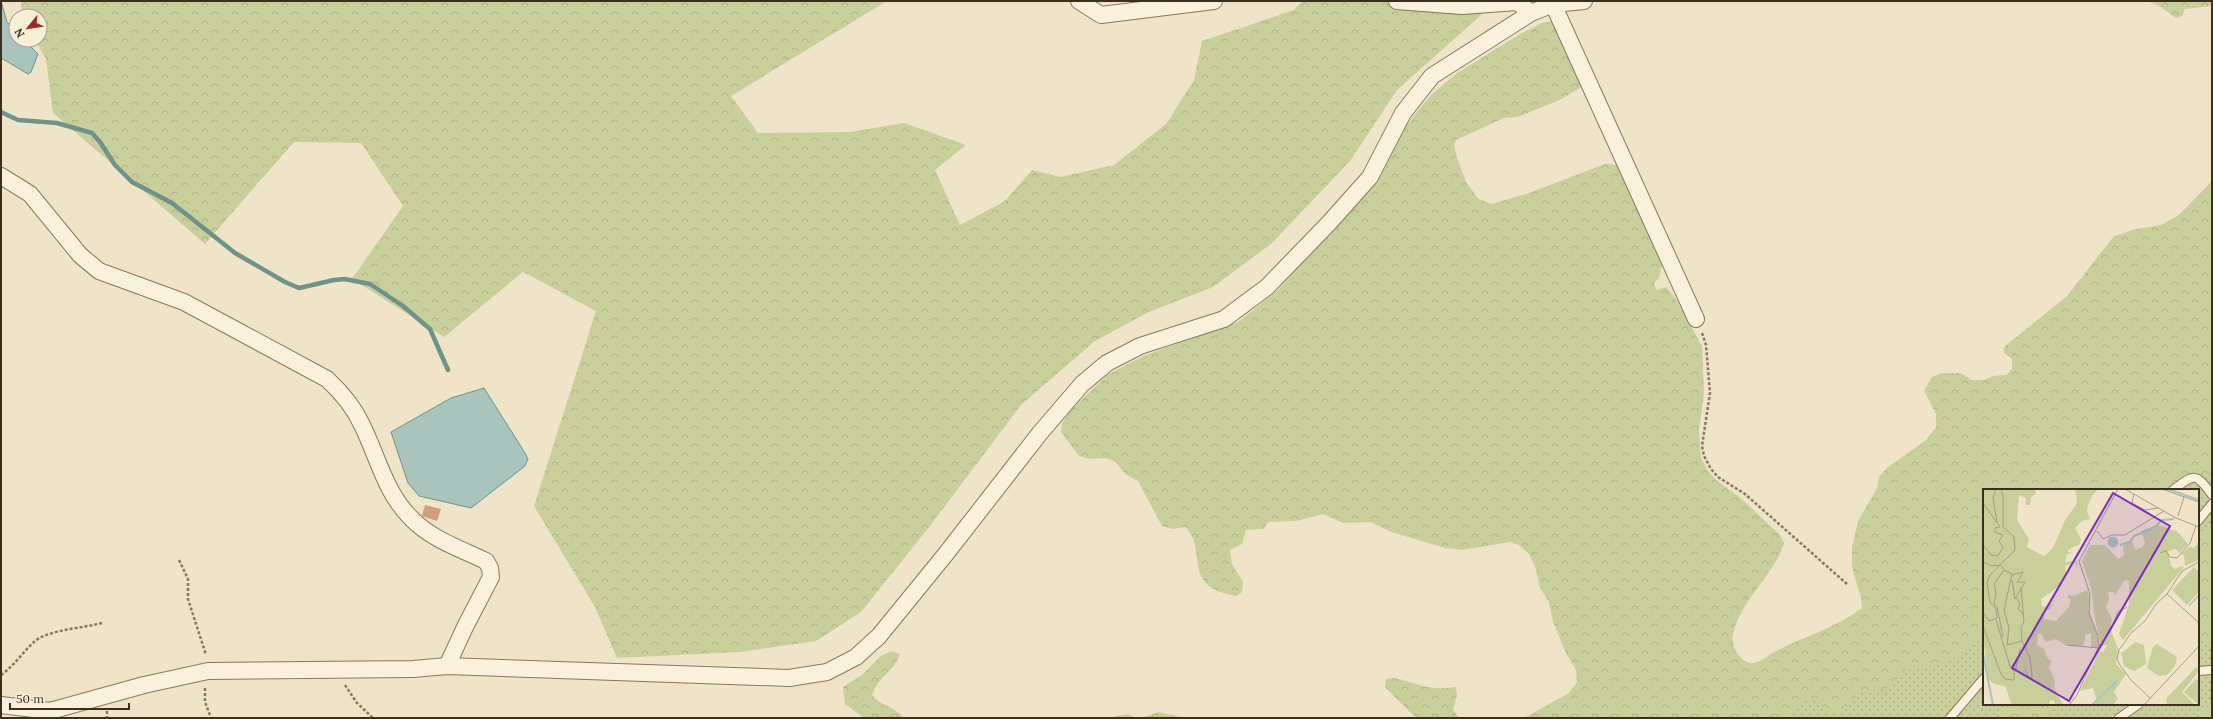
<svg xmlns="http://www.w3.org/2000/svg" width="2213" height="719" font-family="Lora,serif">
	<defs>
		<pattern id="grass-dots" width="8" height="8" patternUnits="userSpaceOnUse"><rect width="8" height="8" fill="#c9cf9b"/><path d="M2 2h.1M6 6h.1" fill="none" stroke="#aeb285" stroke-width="1.8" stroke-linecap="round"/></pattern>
		<pattern id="forest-crowns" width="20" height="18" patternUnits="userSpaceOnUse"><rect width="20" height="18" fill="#c9cf9b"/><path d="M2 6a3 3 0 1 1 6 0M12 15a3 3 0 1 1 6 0" fill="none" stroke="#aeb285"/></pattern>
	</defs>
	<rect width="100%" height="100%" fill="#f0e4c8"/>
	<polygon fill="url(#grass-dots)" points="2212,421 2212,718 1730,718 1984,618 1984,704 2198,704 2198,490 2123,490"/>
	<g fill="url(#forest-crowns)">
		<polygon points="21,1 887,1 731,96 758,133 850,132 904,123 966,145 935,170 960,225 1005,201 1032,170 1060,177 1114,165 1166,124 1194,80 1202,41 1294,10 1302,1 1497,1 1397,90 1350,161 1271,244 1213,287 1149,312 1095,341 1021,405 926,531 861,612 816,641 739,652 617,658 595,607 534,506 596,311 523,272 444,337 352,279 403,206 361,143 294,142 205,244 53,113 46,59 35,40 40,40 40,16 22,16"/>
		<polygon points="2147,1 2212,1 2212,6 2185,9 2182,16 2176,18 2159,6"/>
		<path d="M1553 21 1584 81 1580 88 1562 99 1518 117 1504 118 1456 140 1454 145 1457 158 1467 184 1479 199 1491 204 1526 194 1605 164 1618 165 1625 174 1662 265 1659 278 1654 283 1656 290 1666 287 1674 296 1702 346 1704 393 1699 431 1701 457 1708 471 1716 480 1742 499 1780 535 1784 543C1774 576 1740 600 1733 635 1730 646 1742 665 1754 663 1761 662 1771 653 1778 650 1807 635 1835 628 1862 608L1861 598 1852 567V547L1858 521 1877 488 1879 477 1887 468 1926 440 1936 427V414L1924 391 1932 377 1941 373H1961L1972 380H1985L1993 376 2006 375 2012 369V359L2004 353V347L2067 296 2114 236 2136 229 2161 225 2179 215 2212 181V473L2209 474 2199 470 2192 472 2169 490H1984V632C1975 639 1969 646 1961 654 1948 664 1925 669 1909 666 1901 674 1895 684 1884 689 1877 692 1868 689 1860 693 1851 698 1848 711 1836 712 1827 712 1818 703 1811 699 1797 703 1796 707 1788 718H1524L1569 693 1577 682 1576 670 1566 653 1553 622 1549 602 1540 588 1536 569 1529 554 1519 545 1510 542 1462 550 1445 548 1391 532 1371 522 1343 523 1323 514 1296 521 1268 522 1264 529 1246 530 1242 544 1230 550 1232 564 1243 582 1242 592 1236 596C1179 587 1209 549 1185 527L1173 529 1162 526 1138 481 1125 474 1116 462 1106 458 1089 459 1079 456 1061 432 1062 423 1070 411 1107 375 1143 356 1238 322 1278 290 1375 180 1406 125 1431 95 1457 73 1522 33 1542 23Z"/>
		<polygon points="2212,525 2212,643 2203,638 2198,629 2198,538"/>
		<path d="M892 651 900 654C896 669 878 677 872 695 881 706 895 707 904 718H864L845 704 843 687 862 675 881 656Z"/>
		<path d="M1395 678C1420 684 1428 691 1456 687L1457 695 1453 710 1459 718H1416L1385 687 1386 679Z"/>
		<polygon points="2212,701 2212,718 2195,718 2196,715"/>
		<polygon points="2007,704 2060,704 2051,710 2047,718 1993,718"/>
		<polygon points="1159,712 1180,717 1198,718 1140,718"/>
		<polygon points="1128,714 1136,718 1107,718"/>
	</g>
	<g fill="#a9c4bc" stroke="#6f938a">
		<polygon points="1,1 7,22 16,32 16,40 24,40 38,54 31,72 28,74 1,58"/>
		<polygon points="484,388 525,453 528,459 525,466 471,508 419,496 408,483 391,432 451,398"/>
	</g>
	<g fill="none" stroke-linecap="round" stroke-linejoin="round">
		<polyline stroke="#6f938a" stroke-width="4.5" points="1,112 18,120 57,123 92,133 100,142 115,165 132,182 172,203 235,253 285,282 299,288 334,280 345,279 370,284 403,306 430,329 448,370"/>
	</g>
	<polygon fill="#cf9f7d" points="425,505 441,509 437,521 422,516"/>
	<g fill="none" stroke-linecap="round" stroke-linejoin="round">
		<g stroke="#8d765c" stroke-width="10">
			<g id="lane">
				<path d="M2173 490C2195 473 2196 473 2212 495"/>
				<polyline points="2198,521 2212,504"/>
				<polyline points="2198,671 2212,670"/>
				<polyline points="1950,718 1984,678"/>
				<polyline points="2119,718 2139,704"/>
			</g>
		</g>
		<g stroke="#8d765c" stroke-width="18">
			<g id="street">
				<polyline points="1079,1 1101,15 1214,1"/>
				<polyline points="1397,1 1462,6 1517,2 1531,13"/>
				<polyline points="1553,4 1696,319"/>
				<path d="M1 176 30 194 80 255 99 271 184 302 327 379C342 393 354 407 362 425 378 457 385 493 412 519 431 539 461 549 486 561L490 568 491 577 465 627 447 666"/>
				<polyline points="1,705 50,711 144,685 208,671 413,669 447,666 789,678 827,672 856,657 879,636 945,555 1040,433 1082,384 1107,363 1140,346 1224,319 1267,287 1329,223 1370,177 1403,113 1432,76 1531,13 1553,4 1584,1"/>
			</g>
		</g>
		<g stroke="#8d765c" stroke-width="2.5" stroke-dasharray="3 2" stroke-linecap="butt">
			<polyline points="1702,333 1706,345 1710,393 1702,446 1704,456 1711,469 1718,477 1745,494 1847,584"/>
			<polyline points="179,560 188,579 188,599 206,655"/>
			<path d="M1 675C14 666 22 653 34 642 46 630 84 628 102 623"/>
			<polyline points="345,685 357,703 373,718"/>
			<polyline points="205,688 205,702 211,718"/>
			<polyline points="107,711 107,718"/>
		</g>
		<use href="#lane" stroke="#faf1dc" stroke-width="8"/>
		<use href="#street" stroke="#faf1dc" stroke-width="16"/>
	</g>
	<g transform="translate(1983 489)">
		<rect width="216" height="216" fill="#f0e4c8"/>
		<path d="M0 0H20L34 53V77L48 94 53 107 50 197 17 195 5 162 0 141Z" fill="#c9cf9b"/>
		<path d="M18 0H52L53 5 48 8 47 16H43V9L36 6 34 31 46 50 44 58 61 67 70 59 82 31 93 16 94 10 92 0 115 1 110 5 105 16 104 22 107 30 99 32 92 39 98 50 97 55 85 61V63L90 64 84 65 82 73 93 72 95 78 92 74 82 77 83 85 78 96 58 110 59 118 70 115 66 121H62L61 130 73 132 86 118 88 111 84 108 85 106 91 107 104 101 107 107 105 120 115 149V158H108V145H103L100 157 82 156 73 150 63 153 58 145H55L54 156 61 160 65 170 69 172 66 178 72 193 71 199 80 216H71L72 212 67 211 66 216H29L22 197 11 195 5 190 3 178 4 189 0 141 8 156 15 185 35 194V182L40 176 37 173 38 160 44 178 41 179 44 195 50 188 46 162 49 147 50 100 46 99 42 91H37L40 84 31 82 24 84 19 77V74L32 61 33 53 31 47 21 37ZM17 2 20 7V40L30 48 31 60 17 76 0 63 1 59 6 64 16 67 22 59 16 53 20 47 13 44V39L19 40 15 27 10 24 13 16 10 21 0 11V5L6 7 12 16 11 12 16 10ZM0 28 8 33 19 48 5 47 7 46 0 42ZM175 36 194 42 205 55 196 64 193 60 185 62 188 77 192 80 198 77 201 78 140 151 136 145 146 115V91H142L131 107V103H125L126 111 123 118 129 130 127 139 135 159 133 175 143 185 131 203 135 210 130 216H111L114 212 110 199 97 202 116 162 120 163 124 156 119 157 113 136 108 99 99 72 107 56H122L135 70 141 66 140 57 149 52 152 60 159 59 162 54 158 42ZM216 53V71L202 77 201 66 198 65 206 58 211 59ZM0 74 11 77 10 80 18 77 20 81 10 93 12 102 10 113 7 111 4 95 7 86 13 82 0 80ZM33 110 37 115 38 135 34 136 37 138 36 142 32 135 34 127 31 125ZM17 113 20 131 23 132 21 135 25 138 24 151 21 152V142L20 147 14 132 15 128 18 130 14 116 17 118ZM0 128 6 135 12 131 30 173V189L25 176 27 170 21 168 14 141 3 137ZM214 177 215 183 199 203 212 216H184L183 210Z" fill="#c9cf9b"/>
		<path d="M211 78 216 83V103L204 116 189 101ZM153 153 161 156 163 175 151 182 141 177 138 164ZM174 155 194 168 192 177 184 186 176 187 164 179 170 158ZM213 190 216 192V216L201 203Z" fill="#c9cf9b"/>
		<path d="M124.5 53a5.5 5.5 0 1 1 11 0a5.5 5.5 0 1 1-11 0Z" fill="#a9c4bc"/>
		<path fill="none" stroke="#a9c4bc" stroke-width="2" d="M185 0 216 11M137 56 147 53 151 47 172 38 179 31 191 30M0 165 10 216M109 216 134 192"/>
		<path fill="none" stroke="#a89b85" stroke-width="1" d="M13 0 10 9 14 33M142 0 193 29 216 38M179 0 216 13M151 5 149 14 162 21 175 19M0 14 17 38 12 39V43L20 46 16 52 20 58 15 67 8 66 0 56M195 27 201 8M114 42 120 50 129 46H142L181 22M177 64 183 62 187 68 194 69 207 54 213 37M0 73 9 77 17 76M18 76 21 81 11 95 13 104 11 115 14 118 20 148M21 81 29 85 21 121 26 139 24 156M29 86 40 83 34 94M29 91 32 110 42 93H34M38 98 41 133 38 138 39 152 47 169 49 188 46 189 42 180M184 105 215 133 216 139M33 109 37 115 35 120 40 125M206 117 216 106M0 123 6 132 14 129 13 120 7 113 4 94 7 86 32 61 31 48 20 38V7L18 0M0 137 18 185 22 190 31 191V183L27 177 13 131M24 156 39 152M84 156 116 159M116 157 127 143 135 123 144 118M32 183 37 160M167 209 148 191 137 176 134 170 136 161 148 144 162 132 173 115 184 105 199 82 216 73M86 216 94 206 116 157 115 147 106 124 107 105 96 72 135 0M161 216 216 157"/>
		<path fill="#7b2cbf" fill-opacity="0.15" stroke="#7b2cbf" stroke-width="2" d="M130 4 187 37 86 212 29 179Z"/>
		<rect width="216" height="216" fill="none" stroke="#3d2e20" stroke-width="2"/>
	</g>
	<rect width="2213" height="719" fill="none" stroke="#3d2e20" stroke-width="4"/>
	<g transform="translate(28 28) rotate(240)"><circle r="19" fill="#f7eed8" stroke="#ada18e"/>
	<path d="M0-3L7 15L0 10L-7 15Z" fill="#9e2a2b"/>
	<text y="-6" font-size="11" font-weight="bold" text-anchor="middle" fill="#3d2e20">N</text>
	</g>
	<path d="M10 703v6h119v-6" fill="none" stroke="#3d2e20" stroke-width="2"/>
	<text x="16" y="703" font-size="12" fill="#3d2e20" stroke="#f7eed8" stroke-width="3" paint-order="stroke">50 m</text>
</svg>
